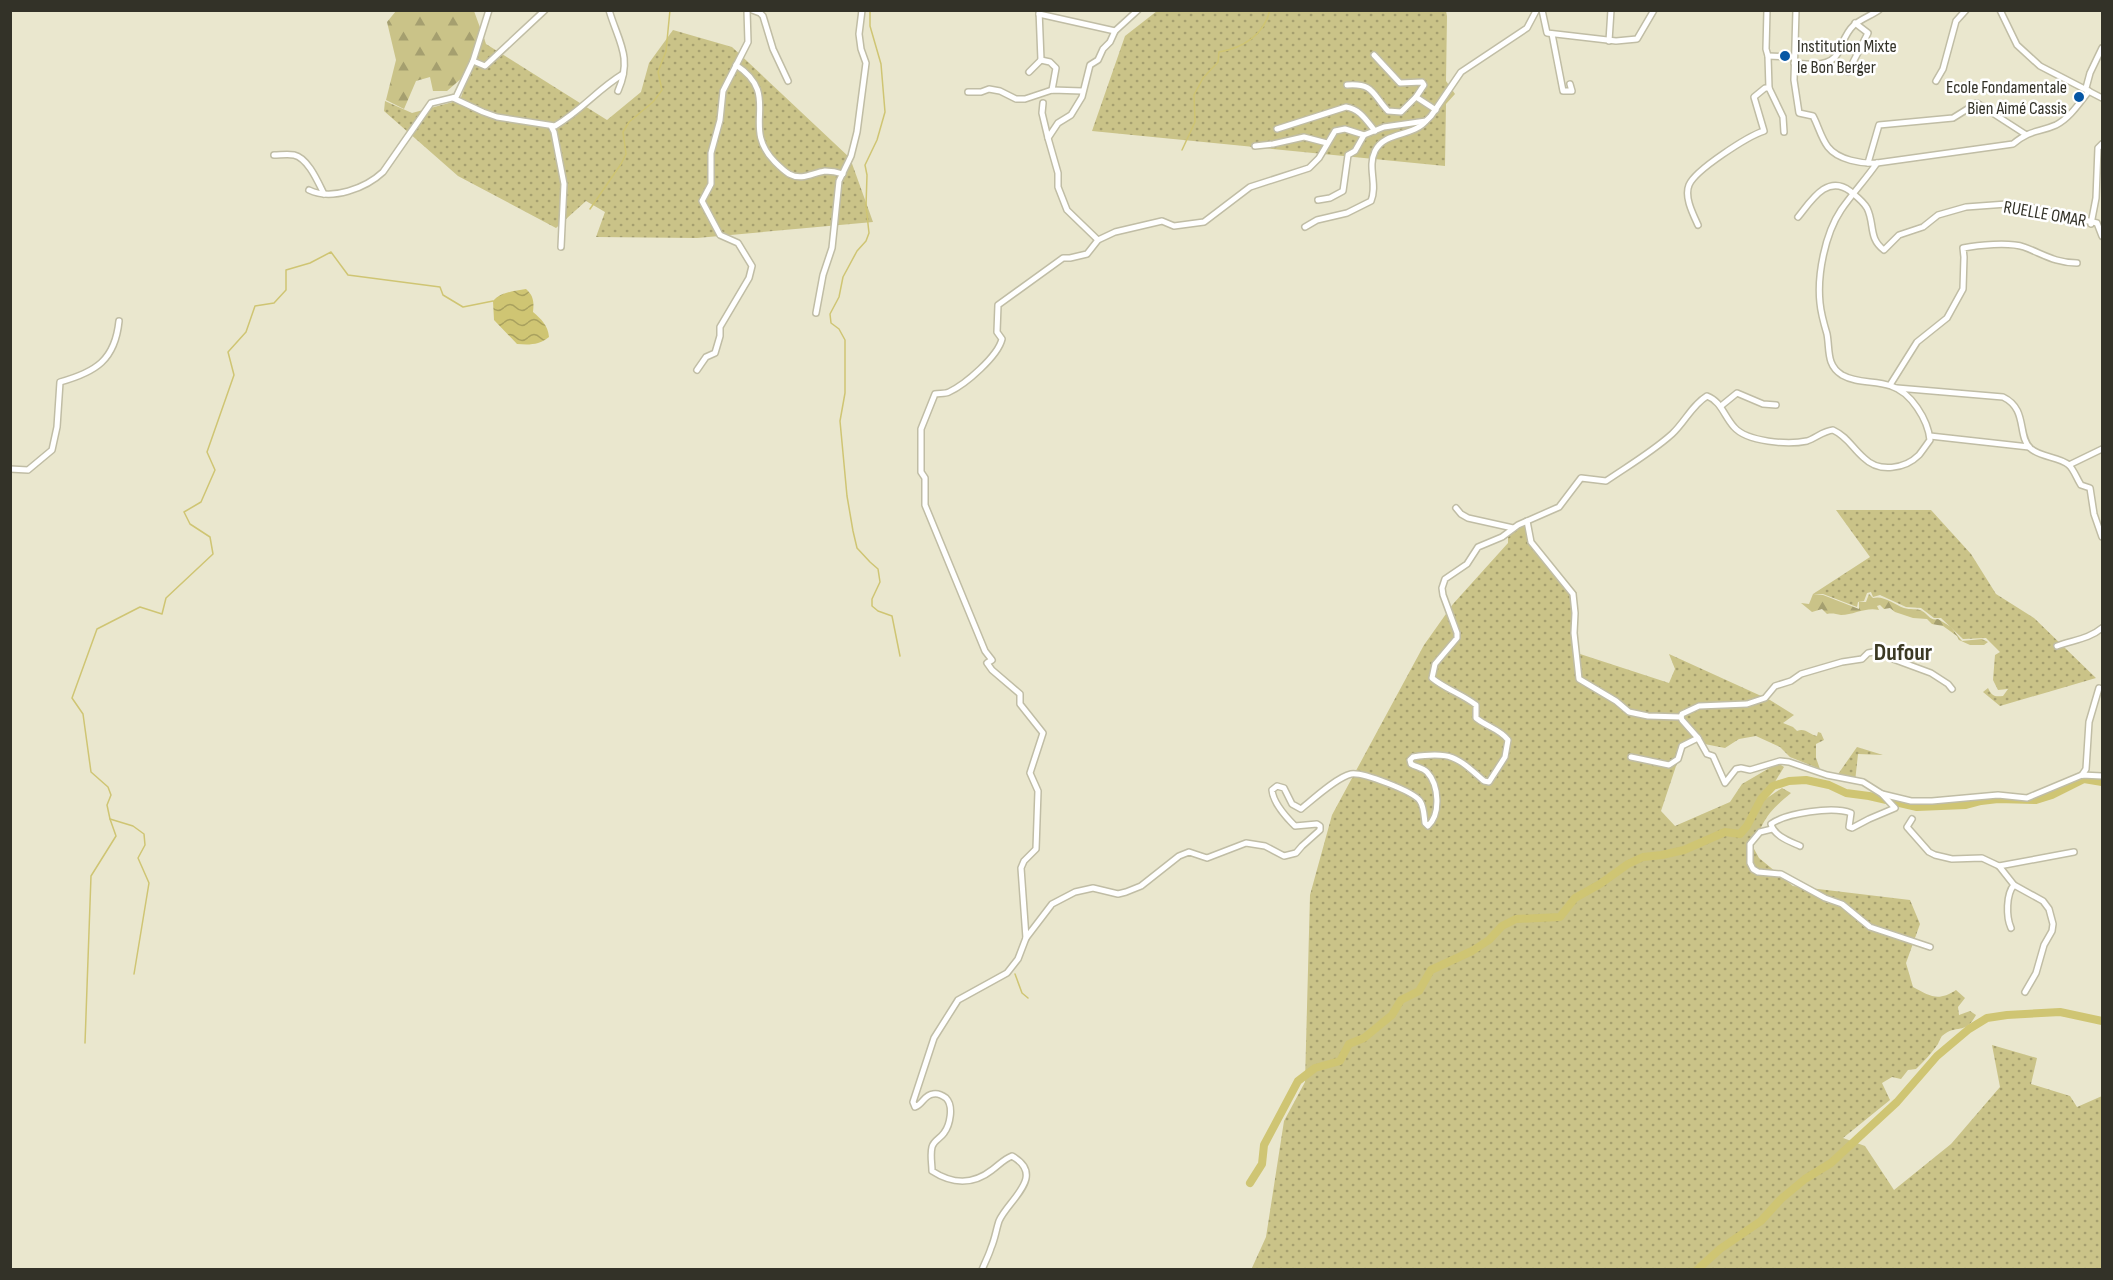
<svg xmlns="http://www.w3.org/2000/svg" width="2113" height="1280" font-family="'Sofia Sans Condensed',sans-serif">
	<defs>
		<pattern id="grass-dots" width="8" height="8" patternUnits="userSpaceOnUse" patternTransform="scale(1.5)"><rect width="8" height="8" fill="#cac388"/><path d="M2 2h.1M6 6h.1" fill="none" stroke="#a59f6f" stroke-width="1.8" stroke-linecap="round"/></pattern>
		<pattern id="forest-firs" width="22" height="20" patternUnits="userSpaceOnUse" patternTransform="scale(1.5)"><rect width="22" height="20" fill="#cac388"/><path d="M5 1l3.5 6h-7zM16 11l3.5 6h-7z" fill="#a59f6f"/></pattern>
		<pattern id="water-waves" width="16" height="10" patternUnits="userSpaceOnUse" patternTransform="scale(1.5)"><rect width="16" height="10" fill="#cfc573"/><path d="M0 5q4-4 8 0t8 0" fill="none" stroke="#a9a15e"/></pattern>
	</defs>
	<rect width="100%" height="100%" fill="#eae7ce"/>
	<g fill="url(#grass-dots)">
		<polygon points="1157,11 1446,11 1447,16 1446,81 1455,94 1446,104 1445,166 1092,131 1125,36"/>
		<polygon points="673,30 732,47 850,158 873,222 697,238 596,237 605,212 586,201 556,228 458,176 384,111 385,101 412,113 460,100 483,35 486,44 607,120 641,92 649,63"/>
		<path d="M1836 510H1931L1971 554 1996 594 2034 618 2096 678 2000 706 1983 692 1988 688C1992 696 1994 697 2003 696L2008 689 1998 690 1993 680 1995 655 2000 652 1986 638 1963 639 1941 618H1934L1921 608 1906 607 1880 595 1873 597 1871 592 1867 593 1864 601 1858 602 1857 607 1823 594H1813L1870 557Z"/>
		<path d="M1522 521 1533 543 1541 550 1577 593V653L1669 683 1675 669 1669 654 1770 700 1794 715 1783 723 1793 727 1797 731C1805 727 1810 735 1817 736L1818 732 1821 733 1824 740 1816 744V758L1820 769 1790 757 1780 747 1756 736 1739 739 1725 748 1689 741 1676 766 1661 811 1675 826 1730 802 1742 784 1778 763 1784 767 1764 800 1782 788 1791 793C1767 813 1764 819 1753 847L1759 858 1793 886 1910 900 1920 924 1906 963 1913 987C1930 996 1938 1002 1956 990L1965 998 1958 1007 1959 1015 1970 1011 1976 1015C1965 1036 1957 1023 1942 1036 1941 1037 1939 1042 1938 1044 1932 1053 1924 1061 1916 1069L1908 1070 1901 1079 1892 1077 1882 1083 1890 1100 1843 1138 1865 1146 1894 1190 1951 1144 2000 1087 1992 1045 2037 1058 2031 1084 2070 1096 2077 1107 2102 1096V1269L1251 1270 1266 1237 1284 1121 1305 1082 1310 895 1332 815 1424 645 1453 604 1508 543V536Z"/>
		<polygon points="1857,747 1883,755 1858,754 1855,782 1836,777"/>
	</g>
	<g fill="url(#forest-firs)">
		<polygon points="396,11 474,11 482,33 463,77 447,91 433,91 430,77 416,81 404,109 386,100 396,60 387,22"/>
		<path d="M1813 594 1823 595 1859 609V602H1866L1869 594 1873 598C1883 595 1894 604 1904 608 1910 610 1917 608 1922 611 1929 615 1930 621 1938 619L1951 627 1962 641 1982 639 1988 642 1984 645H1970L1959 640 1957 636 1943 626 1932 624 1927 619 1913 618 1895 612 1890 608 1884 609 1880 605 1877 606 1879 610C1865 607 1854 615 1841 615 1836 614 1832 613 1827 614L1822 609 1812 612 1801 603 1809 604Z"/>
	</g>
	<path fill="url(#water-waves)" d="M526 289C534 296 534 303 533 312 541 319 548 325 549 337 539 345 530 345 517 344L494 320 493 301C501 292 514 291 526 289Z"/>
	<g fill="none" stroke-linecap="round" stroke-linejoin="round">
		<g stroke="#cfc573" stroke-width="1.5">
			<polyline points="870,10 870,26 881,64 885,112 877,140 865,165 867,175 866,206 869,233 866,241 857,251 843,277 839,297 830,314 831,323 839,329 845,340 845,393 840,421 847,496 853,531 857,548 870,562 878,569 880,582 872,599 872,606 878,611 892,616 900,656"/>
			<path d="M1182 150 1195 122 1194 95 1203 78 1218 62 1219 52C1243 48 1264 35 1270 10"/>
			<polyline points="590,209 621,164 626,154 623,132 629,122 653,102 662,90 658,72 666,51 670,10"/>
			<polyline points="134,974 149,883 138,858 145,845 144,834 133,826 110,819 107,805 111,795 108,787 91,772 83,714 72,698 97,629 140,607 162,614 166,598 213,554 210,537 190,524 184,512 201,502 215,470 207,452 234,375 228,352 246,332 255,306 274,303 286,290 286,270 310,263 331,252 348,275 440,287 443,295 463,307 493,301"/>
			<polyline points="1015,974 1022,993 1028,998"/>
			<polyline points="85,1043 91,876 116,836 110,819"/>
		</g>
		<g stroke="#cfc573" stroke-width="8">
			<polyline points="1250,1183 1262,1164 1264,1145 1298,1081 1315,1068 1340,1061 1349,1044 1364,1038 1392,1015 1401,1000 1419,991 1431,970 1472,951 1489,940 1502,926 1516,919 1560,917 1575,898 1600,884 1628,864 1643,857 1662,855 1684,850 1725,832 1740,834 1747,826 1761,799 1773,786 1789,781 1806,780 1829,785 1846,793 1869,796 1917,807 1966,805 1981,801 1998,799 2036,800 2052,795 2084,779 2102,782"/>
			<polyline points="1697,1270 1720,1249 1761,1221 1781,1199 1805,1179 1831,1163 1897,1102 1937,1056 1969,1029 1987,1018 2007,1015 2060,1012 2102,1021"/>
		</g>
		<g stroke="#c0bda5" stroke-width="8">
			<g id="street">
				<path d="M609 10C618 41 633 57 618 91"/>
				<polyline points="752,10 760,13 763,16 773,49 788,81"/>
				<polyline points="1039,10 1041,60"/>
				<polyline points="1542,10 1547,33 1616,41 1637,39 1654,10"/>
				<polyline points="1767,10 1766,49 1768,56 1769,88 1783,117 1784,132"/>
				<path d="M1796 10 1794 80 1799 113 1813 116C1818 125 1821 138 1828 147 1838 160 1862 164 1877 163L2013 144C2031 129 2038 133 2056 125 2070 118 2080 102 2089 91"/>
				<polyline points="2000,10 2017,45 2040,66 2102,98"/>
				<polyline points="1039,14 1115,31"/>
				<polyline points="1552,34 1563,91 1572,91 1570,84"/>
				<polyline points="1609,41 1611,10"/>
				<polyline points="1374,55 1400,83 1422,82 1424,85 1416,97"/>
				<polyline points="1768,56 1794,57"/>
				<polyline points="1041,60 1050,62 1056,68 1052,90"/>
				<polyline points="473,61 485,66 545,10"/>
				<path d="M1794 63C1807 64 1830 68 1838 53 1843 43 1845 33 1854 25 1861 19 1872 15 1879 10"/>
				<path d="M736 65C783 96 739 126 775 162 779 166 784 171 789 174 802 181 812 173 825 171 832 171 837 172 843 174"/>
				<polyline points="1029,72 1041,60"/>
				<polyline points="1848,72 1868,33 1855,23"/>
				<polyline points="1936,81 1943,69 1956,21 1966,10"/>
				<path d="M1347 85C1374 83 1372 94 1388 111L1401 112 1416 97 1436 110"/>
				<polyline points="2086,88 2090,73 2102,48"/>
				<polyline points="968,92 981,92 989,89 1000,91 1016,99 1025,99 1052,90 1082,91"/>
				<path d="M453 98 483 112 497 117 555 126C582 110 598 89 623 74"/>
				<polyline points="1043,103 1042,113 1048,138"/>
				<polyline points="551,126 554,132 564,184 561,247"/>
				<path d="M1277 129 1346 107C1360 109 1366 120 1375 131"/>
				<polyline points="1255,146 1273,144 1304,137 1327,143"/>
				<path d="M274 155C280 155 288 154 294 155 308 158 318 182 324 194"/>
				<polyline points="1868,163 1879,125 1953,118 1977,103 2025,134"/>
				<path d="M309 190C332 201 366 188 383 172L431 103 456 97 457 95 473 61 489 10"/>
				<polyline points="1318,200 1330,198 1343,191 1348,155 1355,151 1364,135"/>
				<path d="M1798 217C1811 201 1827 174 1850 191 1856 196 1863 201 1867 208 1875 224 1868 238 1884 250L1899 235 1923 227 1938 215 1966 207 2007 204 2033 208 2097 223 2102 236"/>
				<polyline points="2091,224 2096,198 2098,148 2102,144"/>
				<path d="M1698 225C1693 214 1684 197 1689 185 1695 170 1748 136 1764 131L1754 97 1765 88H1769"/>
				<path d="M1305 227 1317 220 1347 213 1371 201C1378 184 1367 168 1375 151 1385 131 1413 137 1426 121"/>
				<polyline points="1098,240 1067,210 1058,187 1058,173 1048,138 1058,123 1071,115 1082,97 1090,65 1098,60 1103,49 1110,42 1115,31 1138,10"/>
				<polyline points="816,313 823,275 832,248 839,181 851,156 857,132 866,63 861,49 859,34 862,10"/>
				<polyline points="697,370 706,357 715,353 720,336 720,327 749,278 752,266 738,243 720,235 702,201 711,184 711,153 720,120 723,91 748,42 747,10"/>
				<path d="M1890 385 1917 342 1947 318 1963 289 1964 257 1963 248C1978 245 2009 242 2024 247 2043 254 2055 263 2077 263"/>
				<path d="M1897 388 2003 397C2028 409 2017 435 2030 448 2041 458 2058 456 2069 465 2074 470 2077 479 2081 485L2090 488 2094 514 2102 537"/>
				<polyline points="1721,406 1737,393 1763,404 1776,405"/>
				<polyline points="1930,436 2029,447"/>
				<polyline points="2069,465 2102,449"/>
				<path d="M10 469 28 470 52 450 57 427 60 382C96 372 115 360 119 321"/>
				<polyline points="1456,508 1461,514 1468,518 1513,528"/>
				<polyline points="1527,521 1531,542 1573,594 1575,613 1574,633 1579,679 1616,701 1629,712 1648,716 1681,717 1682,714 1699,706 1747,704 1765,698 1775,686 1791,681 1801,674 1842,662 1862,659 1868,653 1879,651 1893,659 1931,673 1948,684 1952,689"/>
				<path d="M2057 646C2073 640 2089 639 2102 628"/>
				<path d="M1681 717 1682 720 1698 738 1707 754 1713 756 1725 783 1736 769 1741 768 1750 770 1780 761 1789 762 1827 775 1863 782 1882 794 1895 808 1869 819 1852 828 1849 827 1851 813C1833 806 1786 813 1771 824 1774 836 1789 841 1800 846"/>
				<polyline points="1631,757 1669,765 1678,759 1682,746 1698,738"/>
				<polyline points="2082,775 2086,769 2089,722 2099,688"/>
				<polyline points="1882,794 1911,801 1932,801 1998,795 2027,798 2082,775 2102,776"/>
				<polyline points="1912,819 1907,827 1929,852 1935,855 1952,859 1982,858 1999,866 2014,885 2043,901 2049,909 2053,924 2052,931 2044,945 2036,973 2025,992"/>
				<polyline points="1772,829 1760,832 1750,844 1750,863 1753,869 1758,872 1781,874 1825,898 1842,904 1870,927 1930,947"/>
				<polyline points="1999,866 2074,852"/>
				<path d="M2011 928C2006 917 2006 894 2014 885"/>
				<path d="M1026 938 1021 868 1024 861 1036 849 1038 791 1030 773 1043 733 1020 704V694L992 670 987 663 992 660 985 651 925 505V478L921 472V429L935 394C939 393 945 394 949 392 966 384 998 356 1002 339L997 332 998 305 1063 258H1070L1087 254 1098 240 1115 232 1162 221 1174 226 1204 222 1250 187 1309 168 1319 158 1335 131 1345 129 1364 135 1384 127 1426 121 1431 116 1461 72 1527 28 1536 11"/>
				<path d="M982 1270C985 1262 989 1255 991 1248 995 1239 996 1230 999 1221 1008 1200 1047 1176 1012 1156 1004 1159 999 1165 992 1170 973 1185 952 1184 932 1171 932 1163 930 1155 932 1147 934 1140 940 1139 944 1133 950 1125 954 1106 946 1098 942 1095 937 1093 933 1094 924 1095 923 1104 915 1107L913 1102 934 1038 958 1000 1007 973 1018 959 1026 938 1052 904 1075 892 1093 888 1118 894 1126 892 1141 886 1179 856 1189 852 1207 858 1246 843 1265 846 1284 856 1296 853 1302 846 1320 830V826L1317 824 1295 826C1286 817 1273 803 1272 790L1277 786 1284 788 1292 804 1301 809C1312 800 1337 777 1351 774 1362 772 1413 791 1420 801 1424 807 1424 815 1425 823L1428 826C1441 814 1439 785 1427 772 1423 768 1416 767 1411 764L1410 760 1413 757C1451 751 1457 757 1484 781L1489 782 1505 757 1508 740C1500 729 1487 727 1476 718V705C1462 694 1445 689 1432 678L1435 664 1457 638V633L1443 595 1442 588 1445 579 1467 564 1478 547 1502 537 1518 525 1559 507 1581 478 1606 481C1628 466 1652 452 1672 434 1685 422 1692 405 1707 396 1721 401 1724 416 1734 427 1747 442 1788 445 1807 441 1816 438 1823 431 1833 430 1848 437 1852 448 1864 458 1879 473 1905 469 1919 455 1923 450 1927 444 1930 440 1928 420 1911 392 1891 386 1875 380 1858 384 1842 375 1826 365 1830 350 1827 334 1824 324 1821 314 1820 303 1817 275 1825 234 1841 210 1852 194 1866 179 1877 163"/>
			</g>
		</g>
		<use href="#street" stroke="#fff" stroke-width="5"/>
	</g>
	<g fill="#0556a4" stroke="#fff" stroke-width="2">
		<circle cx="1785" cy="56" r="6"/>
		<circle cx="2079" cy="97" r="6"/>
	</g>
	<g text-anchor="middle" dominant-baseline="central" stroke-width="5" stroke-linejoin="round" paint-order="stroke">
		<g font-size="18" fill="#333228" stroke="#fff" text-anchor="start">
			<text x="1797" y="46">Institution Mixte<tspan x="1797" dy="21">le Bon Berger</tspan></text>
			<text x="2067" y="87" text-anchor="end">Ecole Fondamentale<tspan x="2067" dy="21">Bien Aimé Cassis</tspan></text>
		</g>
		<g font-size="18" fill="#333228" stroke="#fff">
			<text transform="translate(2045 214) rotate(10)">RUELLE OMAR</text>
		</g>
		<g font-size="24" font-weight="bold" fill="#3b3924" stroke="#fff">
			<text x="1903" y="652">Dufour</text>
		</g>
	</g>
	<rect width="2113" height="1280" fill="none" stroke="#333228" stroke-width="24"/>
</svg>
